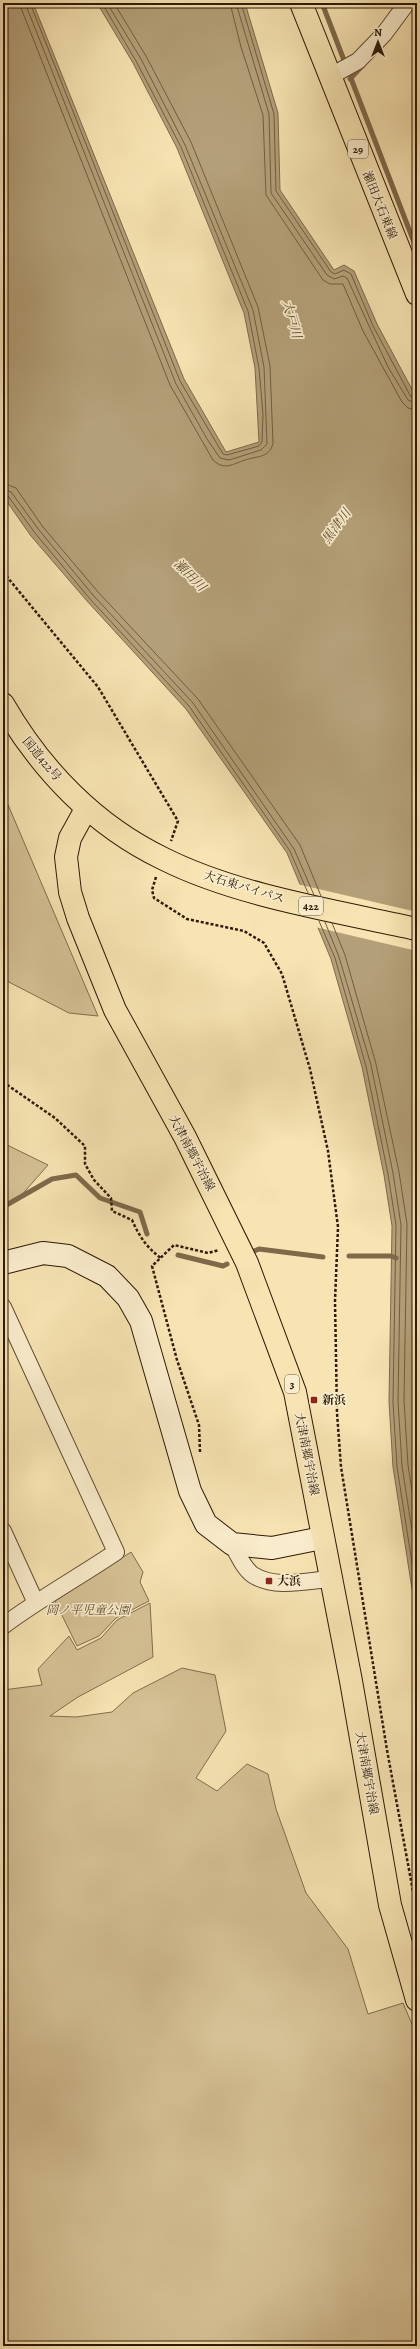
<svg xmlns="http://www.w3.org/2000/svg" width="420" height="2349" font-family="Alegreya,'Noto Serif JP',serif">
	<rect width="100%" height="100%" fill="#f7e4b2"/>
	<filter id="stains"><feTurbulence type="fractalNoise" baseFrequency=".005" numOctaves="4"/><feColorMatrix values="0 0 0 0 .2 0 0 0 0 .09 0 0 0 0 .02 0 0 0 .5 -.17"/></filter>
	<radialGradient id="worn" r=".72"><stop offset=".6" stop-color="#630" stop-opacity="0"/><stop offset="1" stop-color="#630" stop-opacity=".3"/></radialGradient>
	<g fill="#d5c195" stroke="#826d4e">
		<polygon points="3,793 98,1016 69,1013 3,979"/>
		<polygon points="3,1143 48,1165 19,1198 3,1205"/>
		<polygon points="131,1552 143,1572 140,1582 149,1601 116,1618 99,1636 77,1646 55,1601"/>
		<polygon points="150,1603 153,1657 78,1697 50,1716 76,1717 112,1712 133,1693 182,1668 215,1675 226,1731 196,1778 217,1791 247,1764 268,1774 276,1809 306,1893 348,1949 368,2014 403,2003 417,2036 417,2346 3,2346 3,1690 42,1685 38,1669 69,1636 77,1650 101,1638 117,1620"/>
	</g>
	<polygon fill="#b39f78" stroke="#7e694b" points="3,3 33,3 184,379 226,452 259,442 255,368 244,313 177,148 133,63 97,3 245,3 278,113 280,190 334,270 344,265 354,271 377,324 415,395 417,394 417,1621 393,1467 389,1402 392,1226 384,1175 362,1067 331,959 287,853 186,709 87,601 31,536 3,496"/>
	<polygon fill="#f7e4b2" points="297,884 417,912 417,951 315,927"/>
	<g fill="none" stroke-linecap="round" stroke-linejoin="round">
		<g stroke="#705c40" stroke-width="1">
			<path d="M19 3 170 385 213 460C224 471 233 464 245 460 257 456 270 458 273 443L270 366 258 307 191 142 146 56 114 3"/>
			<polyline points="25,3 176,384 207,439 220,458 229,460 261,450 267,444 264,367 253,310 185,145 141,59 107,3"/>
			<polyline points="30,3 180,381 223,454 227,455 259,446 262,442 263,414 259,368 248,311 181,147 136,61 102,3"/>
			<polyline points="230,3 241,47 263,115 266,195 323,280 330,284 343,284 363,331 402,402 408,408 417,410"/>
			<polyline points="236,3 269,114 271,193 327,275 334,279 343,276 347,278 388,367 408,400 417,404"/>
			<polyline points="241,3 274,114 276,191 331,272 335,274 344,270 351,274 373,326 411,397 417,399"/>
			<polyline points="3,483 16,488 43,527 98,592 198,699 300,845 321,896"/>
			<polyline points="3,489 11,492 39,530 93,595 193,703 294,849 314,895"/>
			<polyline points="3,494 8,496 35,533 90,599 189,706 290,851 308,893"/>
			<polyline points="319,921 335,958 366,1066 388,1174 396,1225 393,1402 397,1467 417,1595"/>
			<polyline points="325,922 339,957 371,1065 393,1173 401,1225 398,1401 402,1466 417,1563"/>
			<polyline points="332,923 345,955 376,1064 399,1172 407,1224 404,1401 408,1465 417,1524"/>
		</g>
		<g stroke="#7e694b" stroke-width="5">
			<polyline points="322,3 417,250"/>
			<polyline points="350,79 364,64"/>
			<polyline points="3,1207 52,1179 76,1175 100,1198 140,1212 147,1234"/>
			<polyline points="252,1252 259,1249 323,1257"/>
			<polyline points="178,1255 223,1266 227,1264"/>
			<polyline points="349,1256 391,1256 396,1258"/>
		</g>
		<g stroke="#604c32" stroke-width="18">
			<g id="street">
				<polyline points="329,77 358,61 384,34 407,3"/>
				<path d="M3 1307 116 1552C79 1577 39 1599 3 1626"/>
				<polyline points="3,1531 35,1601"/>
				<path d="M232 1544C237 1553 244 1569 253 1575 275 1589 306 1581 330 1579"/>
			</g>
		</g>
		<g stroke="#2e1907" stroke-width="24">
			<polyline id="secondary" points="3,1263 43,1253 68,1256 107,1276 128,1298 141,1321 190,1491 206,1524 232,1544 272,1548 322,1538"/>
		</g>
		<g stroke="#2e1907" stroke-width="24">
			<g id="primary">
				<polyline points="301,3 417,294"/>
				<polyline points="86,809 70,838 66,857 70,892 78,918 115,1010 185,1137 247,1263 295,1392 351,1681 390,1905 417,2000"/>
			</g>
		</g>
		<g stroke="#2e1907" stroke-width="24">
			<path id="highway" d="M3 704C41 770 95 826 164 859 238 896 336 911 417 929"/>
		</g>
		<g stroke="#2e1907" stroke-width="2.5" stroke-dasharray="3 2" stroke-linecap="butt">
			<polyline points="3,572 98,687 178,821 171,841"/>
			<polyline points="156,877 152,890 154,898 187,919 244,931 264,943 282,974 310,1069 328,1151 338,1227 335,1301 337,1413 341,1467 387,1750 417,1913"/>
			<path d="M3 1082 55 1118 85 1146V1164L94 1180 111 1198 112 1211 132 1220C139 1236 147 1248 161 1258"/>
			<polyline points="200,1452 199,1425 177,1360 152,1266 174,1245 208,1253 219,1250"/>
		</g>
		<use href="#street" stroke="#faedcd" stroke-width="16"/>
		<use href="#secondary" stroke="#faedcd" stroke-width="22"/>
		<use href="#primary" stroke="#f7e4b2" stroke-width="22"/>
		<use href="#highway" stroke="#f7e4b2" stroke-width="22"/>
	</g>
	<g fill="#8f2418" stroke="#faedcd" stroke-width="1.5">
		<rect x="310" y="1396" width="8" height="8" rx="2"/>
		<rect x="265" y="1577" width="8" height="8" rx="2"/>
	</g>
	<g text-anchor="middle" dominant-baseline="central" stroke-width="3.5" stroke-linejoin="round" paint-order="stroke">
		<g fill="#faedcd" stroke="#6b5942" stroke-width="1">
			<rect x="348" y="140" width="20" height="18" rx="3"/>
			<rect x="299" y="897" width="24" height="18" rx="3"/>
			<rect x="285" y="1375" width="14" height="18" rx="3"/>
		</g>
		<g font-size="11" font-weight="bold" fill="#2e1907">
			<text x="358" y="149">29</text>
			<text x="311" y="906">422</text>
			<text x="292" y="1384">3</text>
		</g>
		<g font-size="12" fill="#2e1907" stroke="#faedcd">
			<text transform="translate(380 205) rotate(68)">瀬田大石東線</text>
			<text transform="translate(42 759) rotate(50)">国道422号</text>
			<text transform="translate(244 887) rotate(17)">大石東バイパス</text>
			<text transform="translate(192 1153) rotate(62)">大津南郷宇治線</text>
			<text transform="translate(307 1454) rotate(79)">大津南郷宇治線</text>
			<text transform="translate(367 1773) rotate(80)">大津南郷宇治線</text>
		</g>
		<g font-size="12" font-weight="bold" fill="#2e1907" stroke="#faedcd" text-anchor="start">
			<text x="322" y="1400">新浜</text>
			<text x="277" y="1581">大浜</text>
		</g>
		<g font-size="12" font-style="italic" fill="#604b32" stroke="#faedcd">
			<text x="88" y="1610">岡ノ平児童公園</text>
		</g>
		<g font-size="13" font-style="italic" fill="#634f34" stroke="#faedcd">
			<text transform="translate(292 319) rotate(74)">大戸川</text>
			<text transform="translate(336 526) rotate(-54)">黒津川</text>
			<text transform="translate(190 575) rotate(45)">瀬田川</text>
		</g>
	</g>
	<rect width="420" height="2349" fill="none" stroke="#f7e4b2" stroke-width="16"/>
	<rect x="4" y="4" width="412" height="2341" fill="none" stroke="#2e1907" stroke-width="2"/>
	<rect x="8" y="8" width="404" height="2333" fill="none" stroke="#2e1907"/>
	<g transform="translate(378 42)" stroke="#faedcd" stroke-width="3" paint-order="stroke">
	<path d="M0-3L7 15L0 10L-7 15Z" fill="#2e1907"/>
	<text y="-6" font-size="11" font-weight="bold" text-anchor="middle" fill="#2e1907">N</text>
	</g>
	<rect width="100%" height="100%" filter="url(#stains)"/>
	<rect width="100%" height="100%" fill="url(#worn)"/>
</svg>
